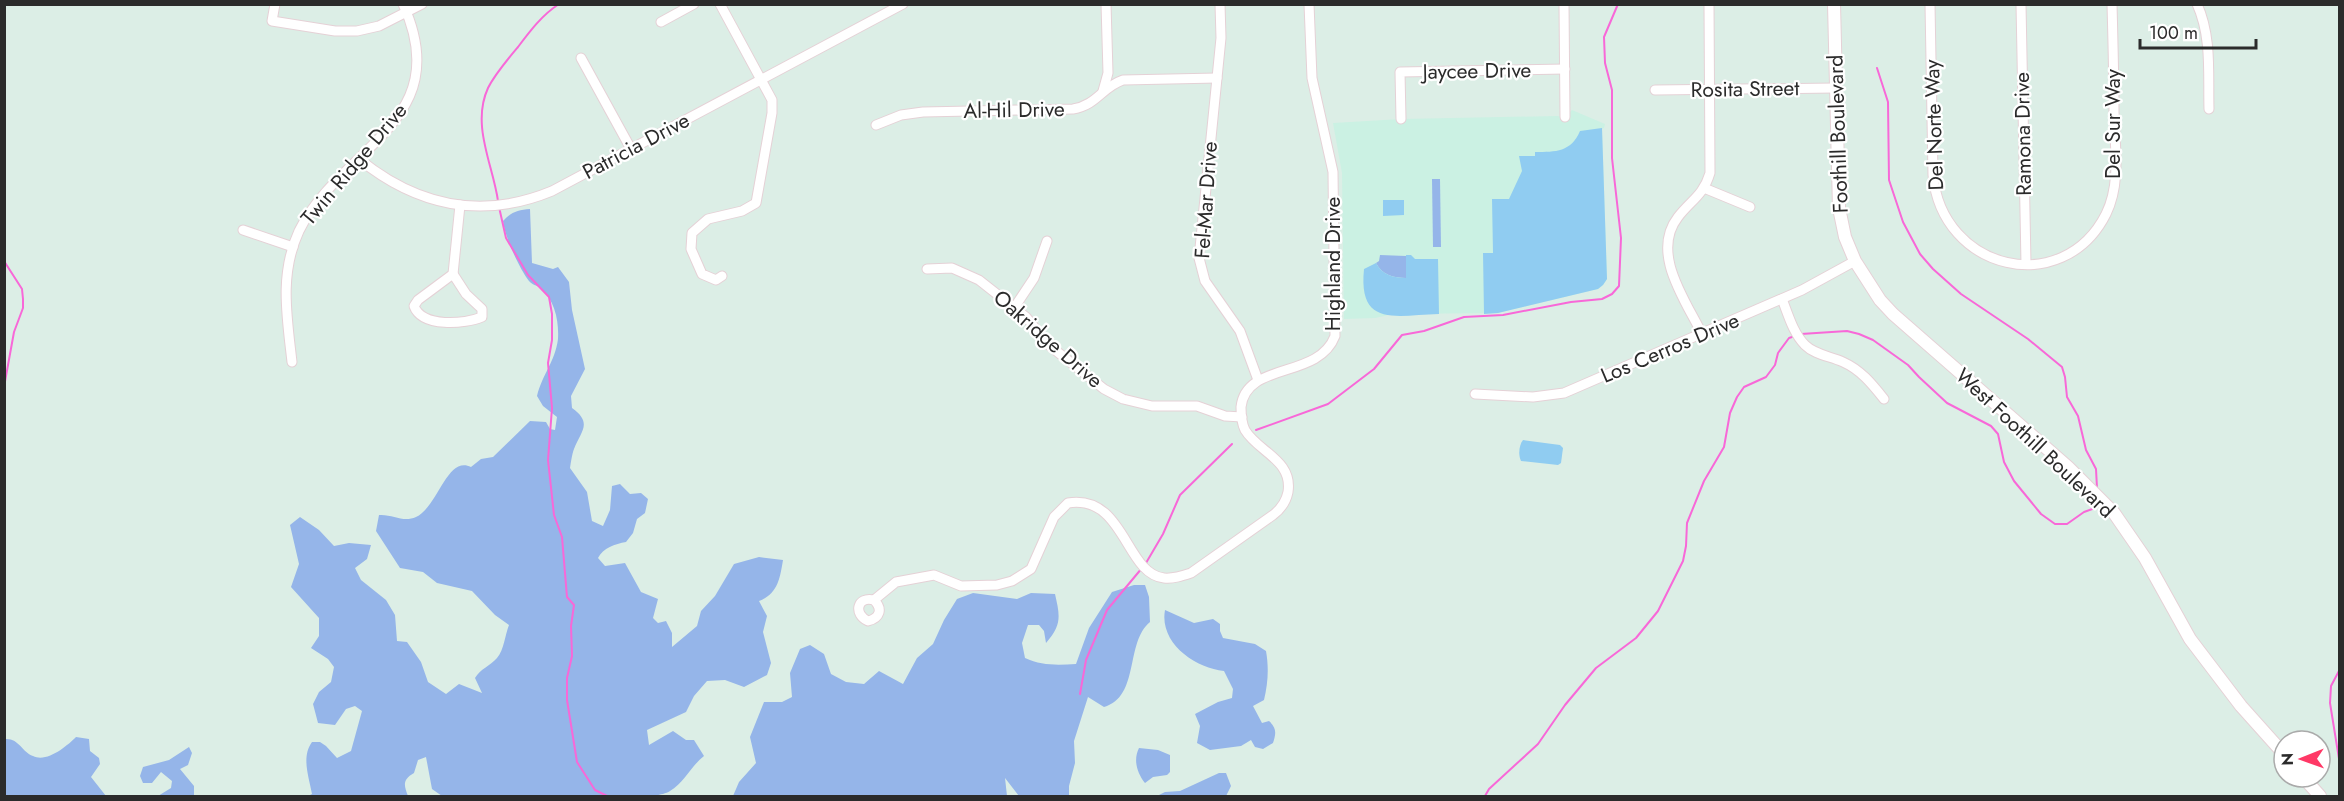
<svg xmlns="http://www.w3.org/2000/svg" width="2344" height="801" font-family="Jost,sans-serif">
	<rect width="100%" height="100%" fill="#dceee6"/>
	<polygon fill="#cbf1e3" points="1572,110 1605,124 1604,128 1602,129 1607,279 1603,285 1598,289 1498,313 1393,314 1375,318 1344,319 1342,173 1333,123 1401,119 1557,116 1565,117"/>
	<g fill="#95b5e9">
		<polygon points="1432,179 1440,179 1441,247 1433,247"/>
		<path d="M530 209 532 263 553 269 558 267 569 282 572 310 585 369 571 396 572 408C593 423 581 431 574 449 572 454 571 462 570 468L587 492 592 521 603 526 610 510 612 486 620 484 630 494 641 493 648 499 645 513 637 519 633 533 626 542C615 544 603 548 598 558L605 566 625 563 641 592 658 599 653 618 658 623 666 621 672 633V647L697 626 701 611 715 596 734 564 759 557 783 560C780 578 778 594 759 601L767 616 763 632 771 663 767 675 744 687 725 680 707 681 694 696 686 712 647 730 649 745 673 731 686 740H694L704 756C691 766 684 783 670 791 666 794 660 794 656 796H442L432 789 426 757 418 760 414 773C402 780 404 785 408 796H308L312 794C309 777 301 757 312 742H320L326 746 337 758 351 751 362 711 355 706 346 709 335 725 318 723 313 704 319 692 331 682 334 667 328 659 311 648 319 636V618L291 587 299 564 290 525 300 517 319 530 334 546 349 543 371 545 367 559 355 568 361 580 386 600 395 615 397 641 407 642 421 662 428 682 446 694 459 684 482 693 475 678C480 669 490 666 497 658 504 650 505 635 509 625L495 615 472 591 437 583 423 572 400 568 376 531 379 515C393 514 403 523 416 517 438 507 447 455 471 467L481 459 493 457 530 421 546 422 550 429 555 430 557 417 543 406 537 396C542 375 555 362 558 339 559 321 555 300 540 288 537 285 532 285 529 281 519 268 505 237 503 221 511 212 518 210 530 209Z"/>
		<path d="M1380 255 1406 256V278C1394 278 1382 275 1376 263L1379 261Z"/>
		<path d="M1134 585H1145L1149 597 1150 622C1125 642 1140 697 1104 707L1088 697 1074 741 1075 763 1069 786V796H1019L1005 778 1007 796H733L739 782 756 763 750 737 764 702H782L792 697 790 673 800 649 810 645 824 654 831 674 846 682 864 684 879 671 903 684 917 658 933 644 944 620 957 599 973 593 1017 599 1031 593 1055 594C1060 616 1062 625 1046 643L1044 631 1039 625H1028L1022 643 1025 658C1042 666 1058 665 1076 664L1089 628 1112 592Z"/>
		<path d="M1165 610 1194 623 1213 619 1220 624V631L1223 638 1255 644 1266 651C1269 668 1268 683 1264 700L1253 706 1262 723 1269 721C1277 728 1276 734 1273 743L1263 749 1255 747 1251 740 1241 746 1210 750 1197 743 1200 726 1195 714 1218 702 1232 698 1233 689 1224 671C1195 668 1159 643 1165 610Z"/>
		<path d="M76 737 89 739 90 751 99 758 100 764 91 777 106 796H5V739C19 738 22 752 33 756 47 763 67 746 76 737Z"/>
		<polygon points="189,747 192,753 188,765 180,769 194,786 194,796 158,796 171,788 172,781 161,772 152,783 143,783 140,776 143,767 169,760"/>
		<path d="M1139 748 1158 750 1170 755V772L1167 775 1153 777 1145 783C1137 773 1133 760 1139 748Z"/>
		<polygon points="1219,773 1226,773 1231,786 1226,796 1157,796 1165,792 1180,791"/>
	</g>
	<g fill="#90ccf1">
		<path d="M1602 128 1607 279 1603 285 1598 289 1498 313 1484 314 1483 253H1493L1492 199H1509L1522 171 1519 156H1535V152C1556 152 1571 152 1580 131Z"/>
		<polygon points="1383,200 1404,200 1404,215 1383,216"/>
		<path d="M1406 255H1411L1415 259H1438L1439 314C1396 315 1358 328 1364 269L1376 263C1382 275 1394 278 1406 278Z"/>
		<path d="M1523 440 1560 445 1563 448 1561 463 1558 465 1521 461C1518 455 1519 445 1523 440Z"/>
	</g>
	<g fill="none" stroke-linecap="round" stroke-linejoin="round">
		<g stroke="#f868d8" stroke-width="2">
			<polyline points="1877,68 1888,102 1889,180 1903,222 1920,254 1933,269 1961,294 2028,339 2062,367 2065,377 2067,397 2078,416 2086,450 2096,469 2097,488"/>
			<path d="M498 201C493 165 471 125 488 88 495 74 507 60 518 47 530 31 542 15 559 4"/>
			<polyline points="499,207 506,238 528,275 549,297 552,314 552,340 548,363 552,408 548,460 554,515 562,537 567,597 574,605 571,626 572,656 567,678 567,700 577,762 595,790 607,796"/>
			<polyline points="4,261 22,289 23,299 23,308 14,332 4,387"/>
			<polyline points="1801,334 1847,331 1859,334 1873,340 1908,365 1919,377 1947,403 1991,426 1998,434 2004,462 2014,481 2041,514 2055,524 2067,524 2084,512 2095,508 2096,503"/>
			<polyline points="1256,430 1328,404 1374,369 1402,335 1424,331 1464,317 1503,315 1571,302 1602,299 1612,294 1619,286 1621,238 1612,158 1612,90 1605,63 1604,37 1618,4"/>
			<polyline points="1146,563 1163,534 1180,495 1232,444"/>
			<polyline points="2340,669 2331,686 2330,703 2340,765"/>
			<polyline points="1080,694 1086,660 1107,610 1142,568"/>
			<polyline points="1485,796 1489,789 1538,744 1565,705 1596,668 1636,638 1658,611 1683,561 1686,546 1687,523 1704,481 1724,447 1730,413 1737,397 1744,387 1766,377 1775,365 1778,353 1789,338 1795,336"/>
		</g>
		<g stroke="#e5d1d6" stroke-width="11">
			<g id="street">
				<polyline points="275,4 272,21 335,31 357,31 379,26 422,4"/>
				<polyline points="720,4 772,100 772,113 756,203 742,211 708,219 692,233 691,249 702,274 716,280 722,276"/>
				<polyline points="1220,4 1221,38 1199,258 1205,281 1240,331 1258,380"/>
				<polyline points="1564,4 1565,117"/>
				<path d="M1930 4 1933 175C1942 271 2063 299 2106 214 2121 184 2115 147 2114 114 2114 78 2113 41 2112 4"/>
				<polyline points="2021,4 2026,264"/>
				<path d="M2197 4C2212 37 2208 74 2209 109"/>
				<polyline points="661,22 694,4"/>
				<polyline points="581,58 631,149"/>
				<polyline points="1655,90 1835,88"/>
				<polyline points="1103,91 1108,73 1106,4"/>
				<polyline points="1401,119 1400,72 1565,69"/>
				<path d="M876 125 901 115 923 112 1073 109C1097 105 1102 87 1123 80L1217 78"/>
				<path d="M359 159C417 206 482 220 552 191L903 4"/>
				<polyline points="1704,188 1750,207"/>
				<polyline points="243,230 293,247"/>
				<polyline points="927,269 952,268 979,280 1026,317 1050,346 1104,389 1123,399 1152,406 1197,406 1225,416 1242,417"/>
				<path d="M453 274 466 294 482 309V317C465 324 422 328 414 306L418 300Z"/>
				<polyline points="453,274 460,205"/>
				<path d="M1782 299C1788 314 1793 333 1805 345 1815 355 1830 356 1843 362 1861 370 1872 384 1884 399"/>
				<polyline points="1014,308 1034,278 1047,241"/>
				<path d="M1702 334C1686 301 1650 253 1678 217 1691 200 1703 196 1710 173L1709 4"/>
				<path d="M292 362C287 317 279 274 299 231 341 146 457 122 403 4"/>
				<polyline points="1475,394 1533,397 1564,393 1802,290 1855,261"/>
				<path d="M874 600C883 609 880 618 868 621 853 614 857 596 874 600L896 582 934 575 961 586 997 585 1012 581 1031 569 1054 517 1068 503C1125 494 1125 574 1164 578 1173 579 1182 576 1191 573L1273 515C1281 509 1286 502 1288 492 1293 460 1258 452 1245 430 1242 424 1241 414 1241 407 1246 361 1318 380 1335 336L1333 172 1312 78 1309 4"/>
			</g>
		</g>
		<g stroke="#e5d1d6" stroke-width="14">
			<g id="secondary">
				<polyline points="1834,4 1839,208 1845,237 1855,261 1880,300 1893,314 2068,467 2114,513 2145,558 2190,639 2241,706 2284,754"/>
				<polyline points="2303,777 2320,796"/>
			</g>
		</g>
		<use href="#street" stroke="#fff" stroke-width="9"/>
		<use href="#secondary" stroke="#fff" stroke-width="12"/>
	</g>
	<g text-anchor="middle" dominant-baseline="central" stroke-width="4.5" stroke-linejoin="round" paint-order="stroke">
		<g font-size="21" fill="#2b2b2b" stroke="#fff">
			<text transform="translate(1477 71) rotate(-1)">Jaycee Drive</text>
			<text transform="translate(1745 89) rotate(-1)">Rosita Street</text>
			<text transform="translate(1014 110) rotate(-1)">Al-Hil Drive</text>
			<text transform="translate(2113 124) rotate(-90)">Del Sur Way</text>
			<text transform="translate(1934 125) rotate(-92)">Del Norte Way</text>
			<text transform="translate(1838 134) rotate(-92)">Foothill Boulevard</text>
			<text transform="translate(2023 134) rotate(-91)">Ramona Drive</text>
			<text transform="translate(636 146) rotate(-28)">Patricia Drive</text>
			<text transform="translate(354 164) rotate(-50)">Twin Ridge Drive</text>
			<text transform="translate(1206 200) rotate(-86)">Fel-Mar Drive</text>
			<text transform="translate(1333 264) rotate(-90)">Highland Drive</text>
			<text transform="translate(1048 339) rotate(41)">Oakridge Drive</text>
			<text transform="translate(1670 348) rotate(-23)">Los Cerros Drive</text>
			<text transform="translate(2035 443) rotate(43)">West Foothill Boulevard</text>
		</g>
	</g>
	<rect width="2344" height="801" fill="none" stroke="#2b2b2b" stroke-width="12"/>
	<g transform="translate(2302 759) rotate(269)"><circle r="28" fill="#ffffff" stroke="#aaaaaa" stroke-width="1.5"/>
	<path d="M0-4.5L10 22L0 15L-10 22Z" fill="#ff3866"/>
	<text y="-9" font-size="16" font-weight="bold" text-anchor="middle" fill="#2b2b2b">N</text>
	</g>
	<path d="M2140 39v9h116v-9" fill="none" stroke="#2b2b2b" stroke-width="3"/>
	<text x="2149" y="39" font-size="18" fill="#2b2b2b" stroke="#ffffff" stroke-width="4.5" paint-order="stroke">100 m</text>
</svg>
